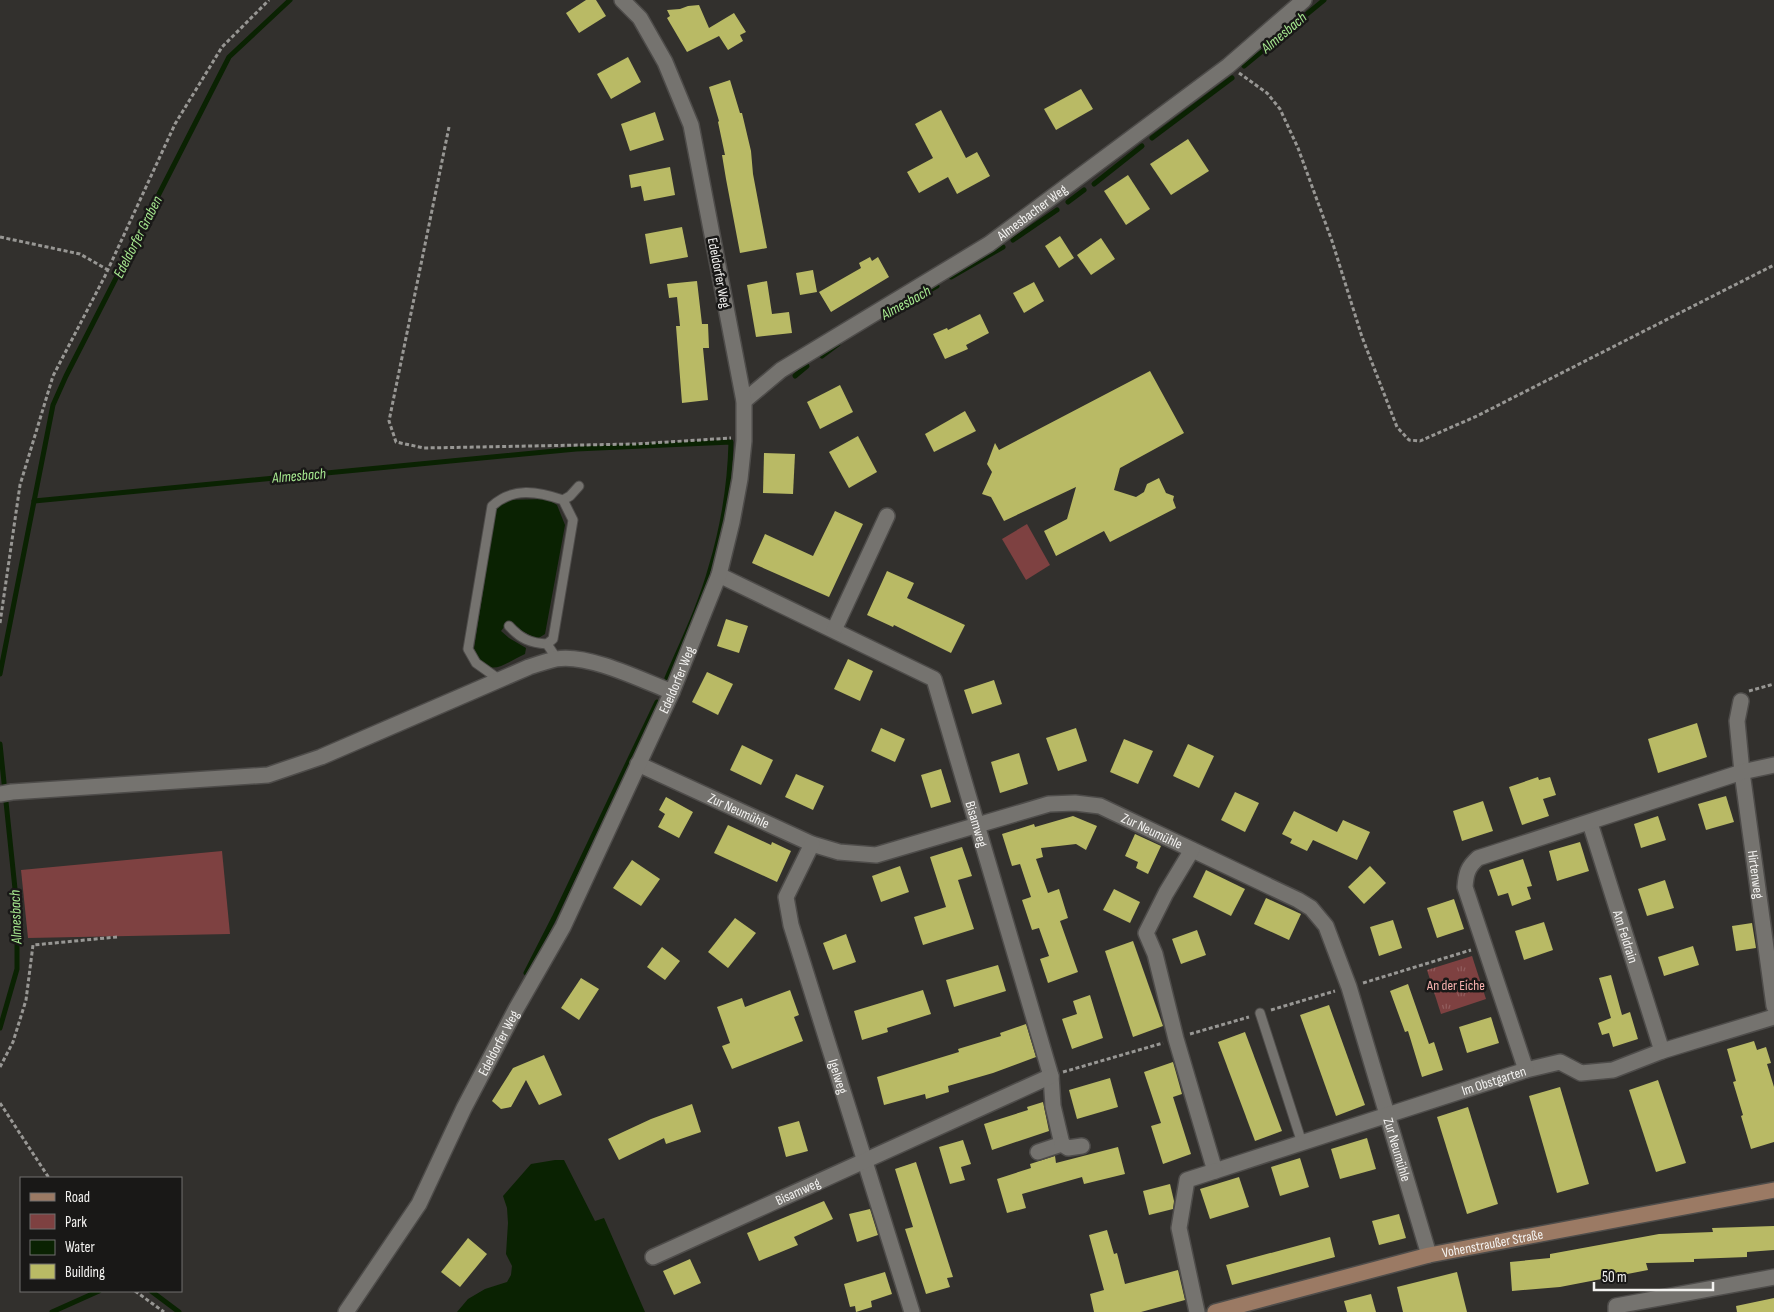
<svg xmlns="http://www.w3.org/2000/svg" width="1774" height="1312" font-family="'Sofia Sans Condensed',sans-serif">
	<defs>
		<pattern id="park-tufts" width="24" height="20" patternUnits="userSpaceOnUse" patternTransform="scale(1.25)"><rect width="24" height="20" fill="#7e4141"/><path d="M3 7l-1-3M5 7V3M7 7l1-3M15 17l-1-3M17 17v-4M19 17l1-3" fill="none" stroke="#915d5d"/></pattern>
	</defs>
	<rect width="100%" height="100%" fill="#32302d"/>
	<g fill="#7e4141">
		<polygon points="1027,524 1050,565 1026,580 1002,539"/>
		<polygon points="222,851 230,934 28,938 21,870"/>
	</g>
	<polygon fill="url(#park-tufts)" points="1472,956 1486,999 1441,1014 1427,970"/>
	<g fill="#0a2202">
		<path d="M547 499 557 505 565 525 545 634 537 639 507 623 501 631 509 638 526 648 525 654C501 665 488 680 474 649L496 508 506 500Z"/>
		<polygon points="555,1160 564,1160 595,1221 604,1218 645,1312 457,1312 468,1299 485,1289 507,1282 511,1275 512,1266 506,1254 508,1223 507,1208 503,1196 531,1164"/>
	</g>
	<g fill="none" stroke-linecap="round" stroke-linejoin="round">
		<g stroke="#0a2202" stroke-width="5">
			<polyline points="1244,66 1324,0"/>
			<polyline points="1152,138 1232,78"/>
			<polyline points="1094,184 1142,146"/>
			<polyline points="1068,202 1084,190"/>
			<polyline points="1013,240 1057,210"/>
			<polyline points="951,277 1003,247"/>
			<polyline points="896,309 937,286"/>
			<polyline points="822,356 838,344"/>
			<polyline points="795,376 807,366"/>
			<path d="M34 501 576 449 731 442C730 485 723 527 711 567 701 604 682 643 667 678"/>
			<polyline points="0,674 53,405 66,376 229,57 290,0"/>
			<polyline points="0,744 17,908 17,969 0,1028"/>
			<polyline points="526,973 554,918 657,702"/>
			<polyline points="151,1291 179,1312"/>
			<polyline points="52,1312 99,1291"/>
		</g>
	</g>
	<g fill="#b9ba65">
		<polygon points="586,0 596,0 606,16 579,33 566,13"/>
		<polygon points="699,5 709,28 734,13 746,32 740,35 743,41 728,50 719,36 687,52 667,18 670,16 667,10 680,9 688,6"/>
		<polygon points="628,57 641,82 611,99 597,74"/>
		<polygon points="730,80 740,113 742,113 751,151 753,174 767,248 740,253 726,179 722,155 725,155 718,122 719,121 709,87"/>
		<polygon points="1081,89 1093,109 1056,130 1044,109"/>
		<polygon points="941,110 966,158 977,152 990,176 957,194 948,177 919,193 907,172 933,158 915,124"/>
		<polygon points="655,112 664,140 630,151 621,124"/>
		<polygon points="1188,139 1209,171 1171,195 1150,164"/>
		<polygon points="670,167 675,195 644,201 641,186 631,188 629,175"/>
		<polygon points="1128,175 1150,209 1126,225 1104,191"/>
		<polygon points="682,227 688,257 650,264 645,234"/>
		<polygon points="1060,236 1074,258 1059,268 1045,246"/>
		<polygon points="1101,238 1115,259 1091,275 1077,255"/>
		<polygon points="870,257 872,261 878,257 889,277 831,312 819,292 861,268 859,263"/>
		<polygon points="813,270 817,292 800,295 796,273"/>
		<polygon points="697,281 702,324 708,324 709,348 703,348 708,400 682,403 676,326 680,326 677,297 669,298 667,284"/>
		<polygon points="767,281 772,314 789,312 792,333 756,337 747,285"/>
		<polygon points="1034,282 1044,301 1024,313 1013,293"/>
		<polygon points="980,314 989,333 966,345 968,349 945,359 933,334 947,328 948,330"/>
		<polygon points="1150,371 1184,433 1120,468 1114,490 1136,497 1144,492 1147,484 1159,478 1166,493 1174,496 1173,500 1176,508 1110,542 1104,531 1056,556 1044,531 1067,519 1076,487 1004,521 991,497 982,494 992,472 987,464 995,443 999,450"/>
		<polygon points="840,385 853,412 820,429 807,402"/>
		<polygon points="965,411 976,431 934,452 925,434"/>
		<polygon points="858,436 877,472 849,488 829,452"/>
		<polygon points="764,453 795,454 793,494 763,493"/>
		<polygon points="835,511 863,524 829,597 752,563 765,534 813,556"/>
		<polygon points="887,571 914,583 907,598 965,625 951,653 894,625 893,627 867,615"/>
		<polygon points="726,619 748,626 739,653 717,646"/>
		<polygon points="848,659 873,671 860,701 834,689"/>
		<polygon points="707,672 733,684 718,715 692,702"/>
		<polygon points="994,680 1002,704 972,714 964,690"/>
		<polygon points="1697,723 1707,757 1658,773 1648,739"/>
		<polygon points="881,728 905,739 895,762 871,751"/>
		<polygon points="1076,728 1087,761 1058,771 1046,738"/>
		<polygon points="1124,739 1153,751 1138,784 1110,772"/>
		<polygon points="1188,744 1214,756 1199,788 1173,776"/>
		<polygon points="742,745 773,760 761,785 730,770"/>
		<polygon points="1019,753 1028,784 1000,793 991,762"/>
		<polygon points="941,769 951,802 931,808 921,775"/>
		<polygon points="796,774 824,786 813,810 785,797"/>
		<polygon points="1538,777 1539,780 1550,777 1556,795 1543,799 1549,816 1522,825 1509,787"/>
		<polygon points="1235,792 1259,803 1245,832 1221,820"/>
		<polygon points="1726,796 1734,822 1706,830 1698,804"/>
		<polygon points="666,797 693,812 679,838 658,827 665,814 659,810"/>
		<polygon points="1483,801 1493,831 1462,841 1453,811"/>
		<polygon points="1294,811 1337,832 1343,820 1370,832 1357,860 1313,840 1307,851 1290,843 1292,839 1282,834"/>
		<polygon points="1073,816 1097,826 1086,850 1076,844 1041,848 1043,857 1036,859 1048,893 1059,889 1068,918 1060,921 1078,972 1048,983 1040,959 1049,956 1039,928 1032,930 1022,900 1031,897 1020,864 1012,866 1002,834 1034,824 1035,827"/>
		<polygon points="1658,816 1666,840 1641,848 1634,824"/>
		<polygon points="728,825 771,845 772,842 791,851 777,882 714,853"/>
		<polygon points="1135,834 1161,846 1148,874 1136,868 1138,862 1125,856"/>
		<polygon points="1580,842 1589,871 1557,881 1549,851"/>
		<polygon points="962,847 972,876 958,880 974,929 923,945 914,917 946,907 930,857"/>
		<polygon points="1523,859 1532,886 1527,887 1531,899 1512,906 1508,893 1498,896 1489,870"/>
		<polygon points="632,860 660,879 641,906 613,888"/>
		<polygon points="900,866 909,892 881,902 872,876"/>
		<polygon points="1370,866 1386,883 1364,904 1348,887"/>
		<polygon points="1206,870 1245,889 1231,916 1193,897"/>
		<polygon points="1665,880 1674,908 1647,916 1638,889"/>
		<polygon points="1114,889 1140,902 1130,923 1103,910"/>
		<polygon points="1266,898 1301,914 1289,940 1254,924"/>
		<polygon points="1454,899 1464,929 1437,938 1427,908"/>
		<polygon points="735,918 756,933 728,968 708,952"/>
		<polygon points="1393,920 1402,948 1379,956 1370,927"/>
		<polygon points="1544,922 1553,950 1524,960 1515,931"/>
		<polygon points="1752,923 1756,948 1736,951 1732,926"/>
		<polygon points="1197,930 1206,955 1181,964 1172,939"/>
		<polygon points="846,934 856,962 833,970 823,943"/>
		<polygon points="1133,941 1163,1026 1133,1037 1105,951"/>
		<polygon points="1693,946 1699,965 1664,976 1658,957"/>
		<polygon points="662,947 680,961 665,980 647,967"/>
		<polygon points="998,965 1006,991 954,1007 946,980"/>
		<polygon points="1611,975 1622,1015 1630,1012 1638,1039 1613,1047 1609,1033 1602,1035 1598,1023 1611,1018 1599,978"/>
		<polygon points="581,978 599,989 579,1020 561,1008"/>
		<polygon points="1408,984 1429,1044 1434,1042 1443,1070 1422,1077 1408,1031 1405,1032 1390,991"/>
		<polygon points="790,990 799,1015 794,1017 803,1041 732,1069 722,1046 730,1043 717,1007 742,998 745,1007"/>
		<polygon points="923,990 931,1014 887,1028 888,1032 862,1040 854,1011"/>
		<polygon points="1090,995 1103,1038 1072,1049 1062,1019 1077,1014 1073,1001"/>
		<polygon points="1329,1005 1365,1105 1336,1116 1300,1015"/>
		<polygon points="1491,1017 1499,1043 1467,1053 1459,1027"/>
		<polygon points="1026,1024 1036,1057 993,1073 948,1086 949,1092 926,1099 925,1094 884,1105 877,1077 959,1052 958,1049 1001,1036 1000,1033"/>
		<polygon points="1245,1032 1282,1131 1255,1141 1218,1042"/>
		<polygon points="1754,1041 1757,1050 1766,1047 1771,1063 1767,1064 1774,1087 1774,1142 1751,1149 1741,1116 1743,1115 1733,1082 1736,1081 1727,1049"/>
		<polygon points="544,1055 562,1095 539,1105 526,1080 511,1107 501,1109 492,1101 513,1068"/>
		<polygon points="1173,1062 1182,1094 1173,1097 1191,1154 1163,1164 1151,1126 1161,1123 1144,1072"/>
		<polygon points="1110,1078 1118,1107 1077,1119 1069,1090"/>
		<polygon points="1658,1080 1686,1163 1656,1172 1629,1090"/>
		<polygon points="1560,1087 1589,1184 1557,1193 1529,1096"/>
		<polygon points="1043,1102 1049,1131 992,1150 984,1124 1028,1110 1027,1107"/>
		<polygon points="692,1104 701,1132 666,1144 664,1138 619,1160 608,1139 651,1119"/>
		<polygon points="1468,1107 1498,1204 1467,1214 1437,1117"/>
		<polygon points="799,1121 808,1151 786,1157 778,1127"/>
		<polygon points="1367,1138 1376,1169 1340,1179 1331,1149"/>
		<polygon points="963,1140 971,1164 961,1167 965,1180 950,1184 939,1147"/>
		<polygon points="1118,1147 1125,1174 1084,1184 1082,1177 1022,1194 1026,1208 1007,1213 997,1179 1031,1168 1030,1164 1055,1156 1056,1163"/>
		<polygon points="1300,1158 1309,1187 1280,1196 1271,1167"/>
		<polygon points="916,1162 953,1277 947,1278 950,1287 926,1294 905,1229 913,1227 895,1169"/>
		<polygon points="1239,1177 1249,1207 1210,1219 1200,1189"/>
		<polygon points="1170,1184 1174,1201 1173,1209 1149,1215 1143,1191"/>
		<polygon points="824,1201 833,1219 794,1237 798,1245 759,1261 747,1233"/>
		<polygon points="870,1209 878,1235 857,1242 849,1214"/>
		<polygon points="1399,1214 1406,1238 1379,1245 1372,1221"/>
		<polygon points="1774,1226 1774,1250 1747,1252 1747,1257 1694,1259 1694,1262 1646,1263 1648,1270 1560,1287 1512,1291 1510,1262 1550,1258 1550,1254 1659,1234 1713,1232 1712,1228"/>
		<polygon points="1107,1230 1114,1254 1117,1253 1125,1284 1178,1270 1185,1300 1141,1312 1094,1312 1090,1294 1104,1290 1089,1235"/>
		<polygon points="1330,1237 1335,1257 1232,1285 1226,1265"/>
		<polygon points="468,1238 487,1254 460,1287 441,1272"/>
		<polygon points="690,1259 701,1283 674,1295 663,1271"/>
		<polygon points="885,1272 892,1294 871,1301 872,1307 856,1312 855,1306 850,1307 844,1284"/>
		<polygon points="1457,1272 1467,1312 1403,1312 1397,1287"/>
		<polygon points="1371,1294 1376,1312 1347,1312 1344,1301"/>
		<polygon points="1774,1298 1774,1312 1737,1312 1736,1306"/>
	</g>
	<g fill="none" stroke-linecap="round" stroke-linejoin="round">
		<g stroke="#4e4c4a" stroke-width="11">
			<g id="lane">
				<polyline points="563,500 570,496 579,486"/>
				<path d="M509 626C521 639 530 643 547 644"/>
				<path d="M500 680 476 663 468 649 492 506C513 487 537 491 563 500L573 520 553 639 547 644 557 659"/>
				<polyline points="1260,1013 1302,1143"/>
			</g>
		</g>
		<g stroke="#4e4c4a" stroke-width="18">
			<g id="street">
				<path id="s1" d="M744 401 781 370 989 244 1228 66 1304 0"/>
				<path id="s2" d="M719 575 934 679 1051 1076 1053 1106 1062 1144 1038 1152"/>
				<polyline points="834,630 887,516"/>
				<path id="s3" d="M1741 701 1737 721 1742 772 1774 1006"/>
				<path id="s4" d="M638 764 812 844 839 852 876 855 1049 804 1075 803 1100 806 1298 900 1311 908 1326 926 1349 987 1429 1255"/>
				<path d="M0 794 12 792 268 775 321 757 529 667C538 664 547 661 556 659 587 653 642 680 672 692"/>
				<path id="s5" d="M1590 823 1662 1051"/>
				<path id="s6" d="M812 844 786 897 791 925 912 1312"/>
				<path id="s7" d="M1192 850 1166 893 1146 933 1155 954 1176 1039 1215 1171 1526 1070 1560 1062 1581 1073 1613 1070 1662 1051 1774 1017"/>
				<path d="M1526 1070 1465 887C1466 873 1468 867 1478 858L1742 772 1774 765"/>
				<polyline points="1062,1144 1068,1148 1082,1146"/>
				<path id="s8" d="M653 1257 1051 1076"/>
				<path id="s9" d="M346 1312 419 1204 464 1108 516 1009 563 927 672 692 719 575 732 522 740 479 744 441V401L691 125 665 62 640 18 622 0"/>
				<polyline points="1197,1312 1179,1228 1187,1180 1215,1171"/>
				<polyline points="1616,1312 1616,1306 1774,1277"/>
			</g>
		</g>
		<g stroke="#4e4c4a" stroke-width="18">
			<g id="secondary">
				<path id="s10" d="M1215 1312 1429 1255 1774 1190"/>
			</g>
		</g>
		<g stroke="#989794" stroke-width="3" stroke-dasharray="4 2.5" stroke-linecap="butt">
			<polyline points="1239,73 1267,93 1280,109 1298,148 1332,241 1362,337 1397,427 1409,440 1420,441 1477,416 1774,265"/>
			<polyline points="449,127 389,421 396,442 424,448 636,444 731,438"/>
			<polyline points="0,237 80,254 108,270"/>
			<polyline points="0,623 20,485 53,376 105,276 175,124 222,47 269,0"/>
			<polyline points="1749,691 1774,684"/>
			<polyline points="1363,983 1471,950"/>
			<polyline points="1271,1010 1335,991"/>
			<polyline points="1190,1034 1249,1017"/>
			<polyline points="0,1067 13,1042 26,1000 33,945 117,937"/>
			<polyline points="1063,1072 1163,1043"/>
			<polyline points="0,1103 49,1178"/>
			<polyline points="135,1291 164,1312"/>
		</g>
		<use href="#lane" stroke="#75736f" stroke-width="9"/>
		<use href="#street" stroke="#75736f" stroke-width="15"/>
		<use href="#secondary" stroke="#9b7a64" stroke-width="15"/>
	</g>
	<g text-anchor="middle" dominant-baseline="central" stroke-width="5" stroke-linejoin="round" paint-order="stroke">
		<g font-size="14" fill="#f3f2f0" stroke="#191817">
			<text stroke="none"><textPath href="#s1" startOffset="345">Almesbacher Weg</textPath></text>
			<text transform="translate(719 273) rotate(79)">Edeldorfer Weg</text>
			<text stroke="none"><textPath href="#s9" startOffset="715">Edeldorfer Weg</textPath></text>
			<text stroke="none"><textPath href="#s4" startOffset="111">Zur Neumühle</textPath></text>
			<text stroke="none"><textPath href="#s2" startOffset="390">Bisamweg</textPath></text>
			<text stroke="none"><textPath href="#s4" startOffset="546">Zur Neumühle</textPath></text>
			<text stroke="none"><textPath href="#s3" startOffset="175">Hirtenweg</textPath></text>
			<text stroke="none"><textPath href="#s5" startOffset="119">Am Feldrain</textPath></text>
			<text stroke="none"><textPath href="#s9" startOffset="310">Edeldorfer Weg</textPath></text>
			<text stroke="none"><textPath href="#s6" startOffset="246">Igelweg</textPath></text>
			<text stroke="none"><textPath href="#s7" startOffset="636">Im Obstgarten</textPath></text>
			<text stroke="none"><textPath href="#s4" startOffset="981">Zur Neumühle</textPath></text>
			<text stroke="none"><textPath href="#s8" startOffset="159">Bisamweg</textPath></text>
			<text stroke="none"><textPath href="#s10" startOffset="286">Vohenstraußer Straße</textPath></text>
		</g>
		<g font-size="14" fill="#f8b2af" stroke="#191817">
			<text x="1456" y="985">An der Eiche</text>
		</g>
		<g font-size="15" font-style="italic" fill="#a7ea90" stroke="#191817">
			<text transform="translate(1284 33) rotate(-40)">Almesbach</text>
			<text transform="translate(138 237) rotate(-63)">Edeldorfer Graben</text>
			<text transform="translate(906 303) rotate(-29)">Almesbach</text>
			<text transform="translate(299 476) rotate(-5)">Almesbach</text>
			<text transform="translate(16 917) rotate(-92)">Almesbach</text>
		</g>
	</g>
	<rect x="20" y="1177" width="162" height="115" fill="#191817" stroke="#706f6e"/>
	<rect x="30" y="1193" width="25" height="8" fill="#9b7a64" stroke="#706f6e"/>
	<text x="65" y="1202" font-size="15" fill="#f3f2f0">Road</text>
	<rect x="30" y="1214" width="25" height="15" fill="#7e4141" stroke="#706f6e"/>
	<text x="65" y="1227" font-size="15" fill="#f3f2f0">Park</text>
	<rect x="30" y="1240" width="25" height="15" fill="#0a2202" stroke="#706f6e"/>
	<text x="65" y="1252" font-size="15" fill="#f3f2f0">Water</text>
	<rect x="30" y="1264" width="25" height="15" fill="#b9ba65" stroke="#706f6e"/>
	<text x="65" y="1277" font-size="15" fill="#f3f2f0">Building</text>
	<path d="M1594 1282v8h119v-8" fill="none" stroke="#f3f2f0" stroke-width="2.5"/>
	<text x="1602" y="1282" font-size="15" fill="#f3f2f0" stroke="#191817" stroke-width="4" paint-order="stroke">50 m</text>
</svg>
